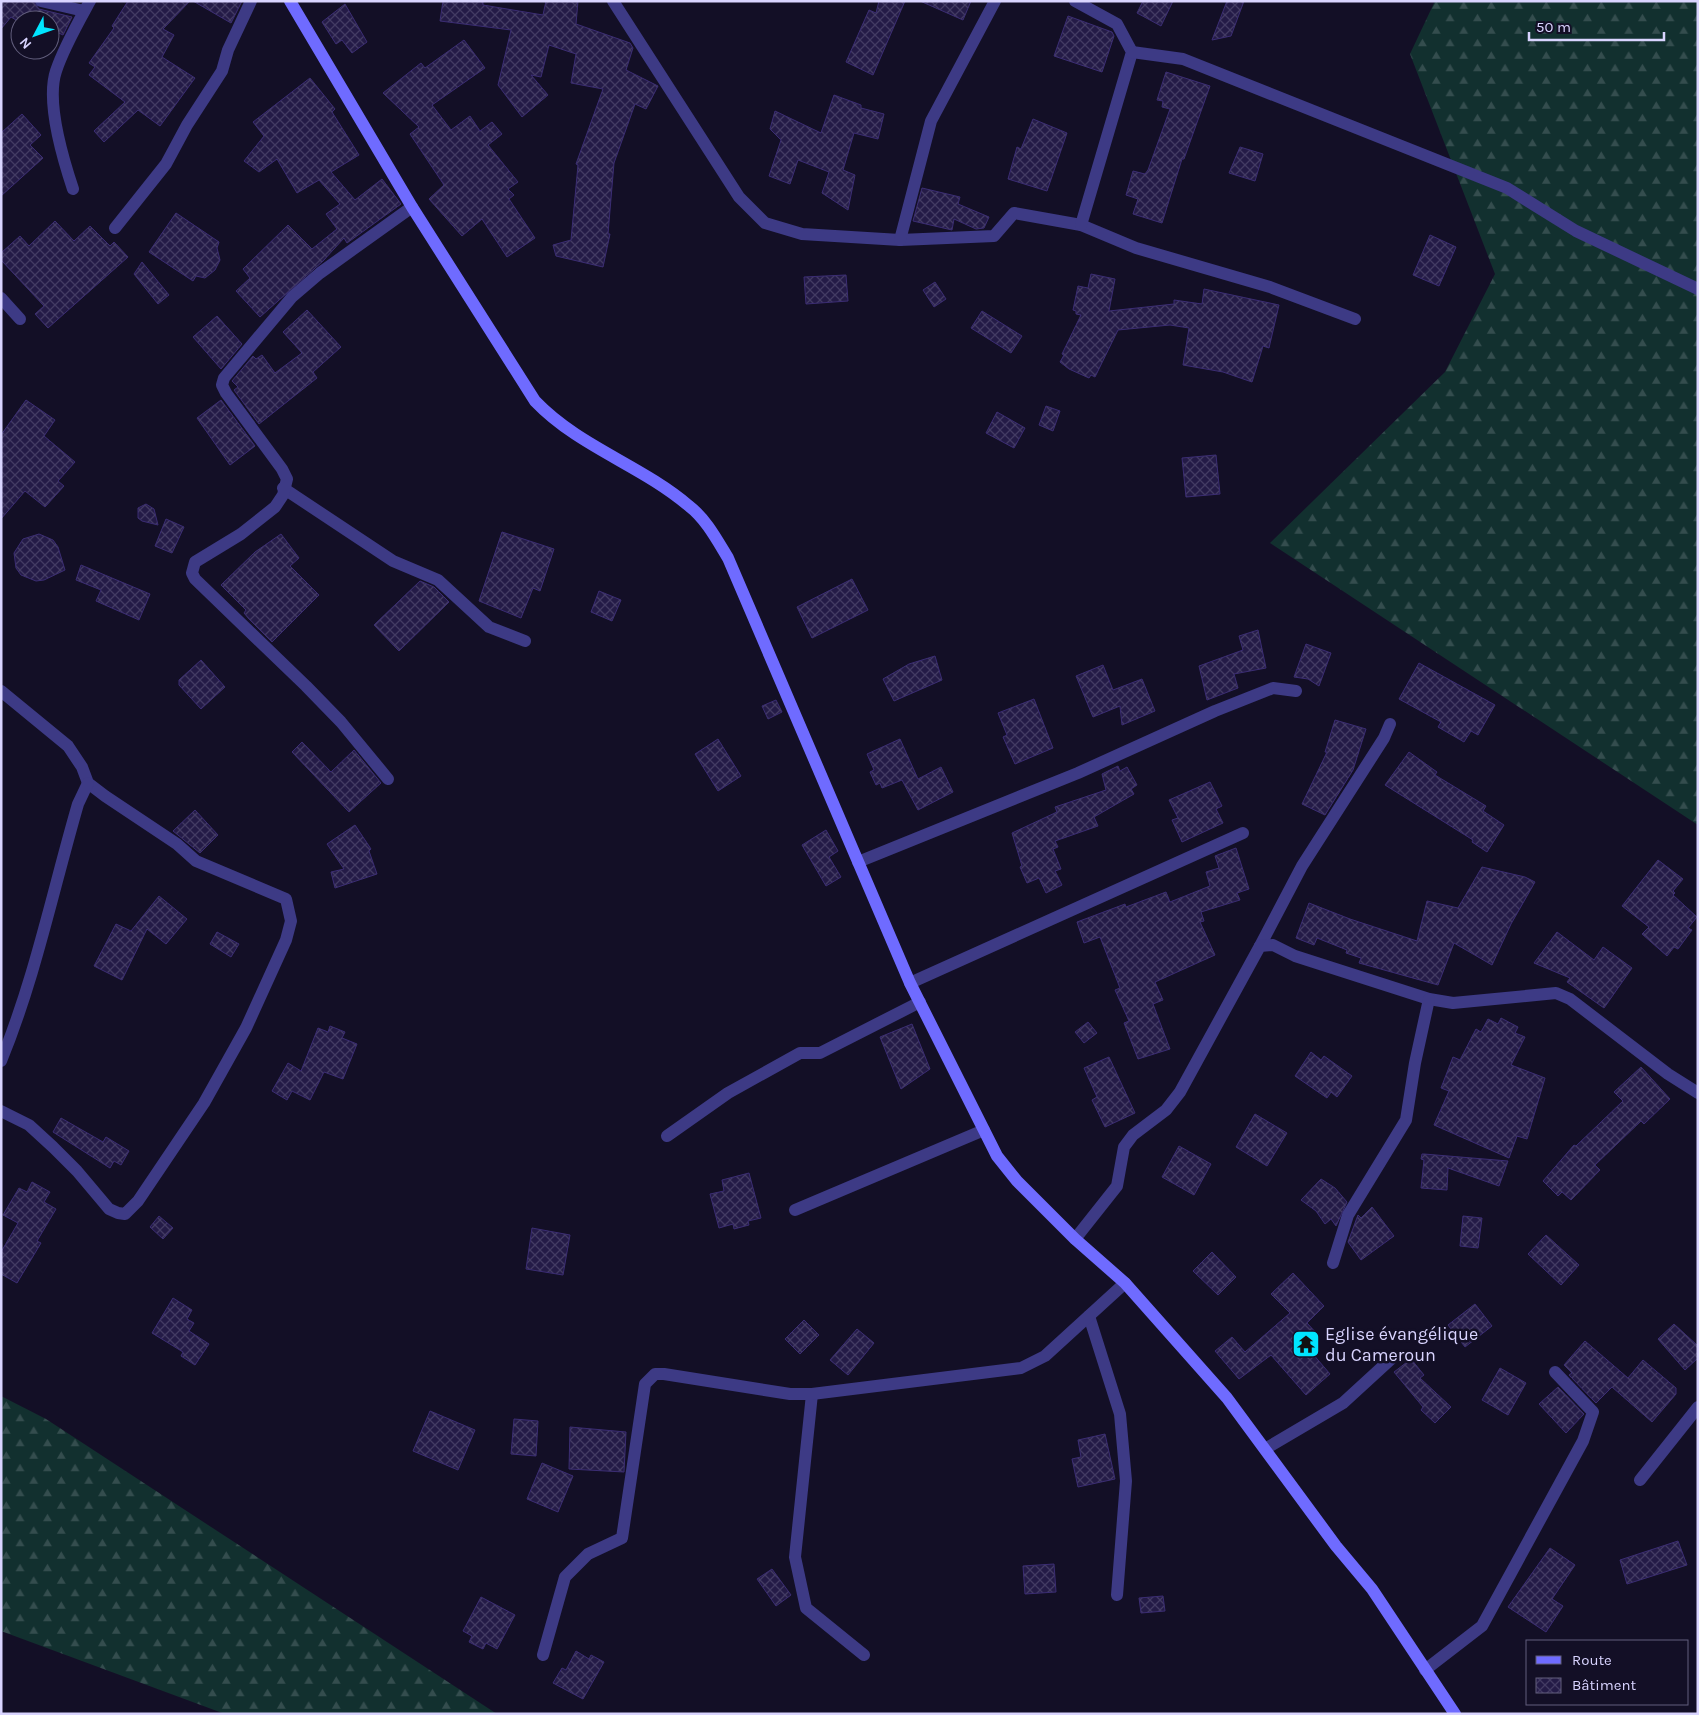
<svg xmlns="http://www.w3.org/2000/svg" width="1699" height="1715" font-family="Karla,sans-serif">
	<defs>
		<pattern id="forest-firs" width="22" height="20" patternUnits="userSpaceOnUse" patternTransform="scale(1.25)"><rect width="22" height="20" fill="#12302f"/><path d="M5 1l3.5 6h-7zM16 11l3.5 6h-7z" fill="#344d4e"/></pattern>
		<pattern id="building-cross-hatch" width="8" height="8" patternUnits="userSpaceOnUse" patternTransform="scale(1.25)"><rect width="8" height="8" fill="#241b47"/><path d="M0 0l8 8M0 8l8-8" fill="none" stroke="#433b63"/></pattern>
	</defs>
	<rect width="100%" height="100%" fill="#130f26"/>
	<g fill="url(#forest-firs)">
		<polygon points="1435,1 1698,1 1698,825 1270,543 1445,372 1495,274 1410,54"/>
		<polygon points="1,1396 46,1419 497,1714 225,1714 1,1631"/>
	</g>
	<g fill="url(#building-cross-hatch)" stroke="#3b2d73">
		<polygon points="1,1 33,1 39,9 72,17 63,35 50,29 50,20 16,20 11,17 1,29"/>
		<polygon points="128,1 190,1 163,29 174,35 162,57 195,78 160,126 138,110 104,142 94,131 125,102 89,75 95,67 89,63 114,28 112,26"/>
		<polygon points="193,1 242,1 231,23"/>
		<polygon points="443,1 483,1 483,5 543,15 546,1 578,1 576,24 630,43 633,48 626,70 658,86 646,109 635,104 614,163 608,234 610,234 603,267 556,256 553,245 571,240 578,165 576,164 603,89 571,83 576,54 549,45 541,77 531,75 548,95 522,117 498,85 511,30 440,21"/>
		<polygon points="879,1 905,1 873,75 846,62 869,10 876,13"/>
		<polygon points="920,1 971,1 963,20"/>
		<polygon points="1143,1 1173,1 1161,26 1137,13"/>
		<polygon points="1227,1 1244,1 1231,36 1212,40"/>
		<polygon points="345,4 367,42 352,53 342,40 336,44 322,22"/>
		<polygon points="1068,16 1112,32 1114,36 1102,72 1054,56"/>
		<polygon points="464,40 485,68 432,105 451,130 470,116 480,131 492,122 502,134 488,145 518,182 508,189 514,195 509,199 535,238 507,257 482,219 462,236 429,199 444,185 410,134 419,127 383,93 421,63 425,68"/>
		<polygon points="1166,72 1210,86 1184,159 1182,159 1162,223 1133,214 1138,199 1126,195 1133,171 1145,174 1148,170 1170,109 1162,107 1163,101 1157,100"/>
		<polygon points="310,78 335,109 332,112 359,155 331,172 355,200 382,179 401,204 347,243 344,238 323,261 260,317 236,291 250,278 243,269 288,225 312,249 337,229 326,214 340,204 319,180 297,193 277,159 259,172 244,161 264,136 253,122"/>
		<polygon points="834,95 861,105 861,108 884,114 878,139 854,133 843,170 855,175 848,210 822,193 829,172 798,160 790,184 769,176 781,140 770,129 775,111 821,133"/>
		<polygon points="22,114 41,135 30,145 43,158 1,196 1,133"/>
		<polygon points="1033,119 1067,133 1047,191 1008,179 1017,147 1021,149"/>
		<polygon points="1240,147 1263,154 1255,181 1229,173"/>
		<polygon points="922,188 960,197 958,204 989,217 984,228 976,229 954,219 952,230 913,221"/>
		<polygon points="176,213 219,242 217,248 220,260 215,270 205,278 196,276 193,281 149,252"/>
		<polygon points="55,221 74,241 90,226 110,246 114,242 128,257 48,328 35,314 44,306 1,260 1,253 20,236 29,246"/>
		<polygon points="1430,235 1456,247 1439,286 1413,275"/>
		<polygon points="142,262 169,295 158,304 134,274"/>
		<polygon points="1091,274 1115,279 1109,311 1174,304 1174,300 1202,304 1204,289 1279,305 1269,348 1263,346 1252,382 1223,372 1183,365 1189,328 1170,325 1118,330 1095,377 1091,375 1089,378 1069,369 1060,362 1064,355 1062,354 1081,315 1076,314 1076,311 1073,310 1078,286 1088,288"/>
		<polygon points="846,275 848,301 806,304 804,277"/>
		<polygon points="935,282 946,299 934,307 923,290"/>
		<polygon points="307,310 341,347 313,372 317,378 259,424 234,390 238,387 232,381 253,356 256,359 262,355 275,373 302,353 283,332"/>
		<polygon points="982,311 1022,336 1011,353 971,328"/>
		<polygon points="217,316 242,344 221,369 193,337"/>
		<polygon points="26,400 55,420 44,436 75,462 58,481 64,486 45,507 25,491 1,519 1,435"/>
		<polygon points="221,400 255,446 230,465 197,418"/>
		<polygon points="1046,406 1060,411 1053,431 1039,425"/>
		<polygon points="997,412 1025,428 1014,448 986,433"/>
		<polygon points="1216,455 1220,494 1186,497 1182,458"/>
		<polygon points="146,504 154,509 158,525 142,521 138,518 138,508"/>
		<polygon points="166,519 184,527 172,553 155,546"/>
		<polygon points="502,532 554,549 540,591 533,588 521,618 479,601"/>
		<polygon points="39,534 53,540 58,547 65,570 44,580 36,581 21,575 16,568 14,553 23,539"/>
		<polygon points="281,534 299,558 290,566 319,595 272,642 249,619 244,613 246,610 221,585 255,552"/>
		<polygon points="81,565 150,594 139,620 96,601 101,590 76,580"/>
		<polygon points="852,579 868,610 812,638 797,607"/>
		<polygon points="420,581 434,587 449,602 399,651 374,625"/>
		<polygon points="599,591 621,600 612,621 591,612"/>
		<polygon points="1258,630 1266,668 1234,674 1238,688 1207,700 1199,666 1243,650 1239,636"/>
		<polygon points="1306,644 1331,653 1319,686 1308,679 1294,677"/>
		<polygon points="935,656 942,680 894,701 883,679 909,664"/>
		<polygon points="201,660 225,687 201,709 179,685 179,680"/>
		<polygon points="1419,663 1495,705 1478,735 1471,731 1464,742 1438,727 1441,722 1399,699"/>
		<polygon points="1103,665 1113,690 1142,679 1155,711 1122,725 1120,706 1093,717 1076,676"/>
		<polygon points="1034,699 1053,748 1015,764 1003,737 1007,735 998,713"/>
		<polygon points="776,700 782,712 768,719 762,706"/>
		<polygon points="1335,720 1366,729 1353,770 1325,815 1302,804 1327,752 1325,752"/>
		<polygon points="718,739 741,776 718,791 695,754"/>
		<polygon points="900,739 918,779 941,767 953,792 918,810 902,780 882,788 880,783 876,785 870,772 874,770 867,754"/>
		<polygon points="302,742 331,772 354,750 381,783 349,812 292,752"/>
		<polygon points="1409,752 1437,772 1435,775 1486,806 1483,811 1504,825 1487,852 1472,842 1473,840 1385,785"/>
		<polygon points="1118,766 1120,771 1127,767 1137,785 1131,789 1134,794 1094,817 1098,826 1055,841 1058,847 1053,849 1061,869 1055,871 1062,885 1046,893 1039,878 1027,883 1020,867 1022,866 1012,833 1057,812 1055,807 1106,790 1102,774"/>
		<polygon points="1210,782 1222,806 1216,809 1223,823 1182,842 1172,820 1178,818 1169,800"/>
		<polygon points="195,810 218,835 200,853 173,831"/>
		<polygon points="355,825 371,849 369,851 377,874 335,888 331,872 344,869 327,844"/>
		<polygon points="826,830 838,851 829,857 841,877 826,886 802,845"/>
		<polygon points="1236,848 1249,889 1237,893 1240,900 1201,912 1204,921 1200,922 1215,955 1155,982 1163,1000 1153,1004 1170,1049 1138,1059 1124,1023 1129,1021 1115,990 1120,988 1100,937 1084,943 1077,922 1125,904 1126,907 1166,892 1170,902 1210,886 1206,872 1219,868 1215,856"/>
		<polygon points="1658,860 1683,879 1673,891 1675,893 1673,895 1697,917 1688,928 1692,930 1678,949 1674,947 1667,956 1642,934 1649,927 1622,906"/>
		<polygon points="1482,867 1525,877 1535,882 1511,924 1492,965 1454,943 1438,985 1359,963 1361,958 1346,953 1347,950 1317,938 1314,945 1296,938 1309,903 1350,919 1417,941 1427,901 1458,908"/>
		<polygon points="159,896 187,919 166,944 147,929 122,980 94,966 116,924 131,931"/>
		<polygon points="217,932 239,944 231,957 210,944"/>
		<polygon points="1557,932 1594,960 1603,947 1632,968 1604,1008 1567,982 1570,978 1534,963"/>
		<polygon points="1501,1018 1518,1027 1515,1033 1525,1037 1511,1065 1545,1078 1527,1139 1517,1136 1509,1158 1434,1125 1449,1091 1441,1088 1453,1057 1460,1060 1476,1029 1481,1032 1488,1019 1498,1024"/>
		<polygon points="1088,1022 1097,1033 1084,1043 1075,1032"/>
		<polygon points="912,1024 930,1069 901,1089 880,1037"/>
		<polygon points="330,1026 345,1032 342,1038 357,1044 343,1079 324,1072 310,1100 292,1091 287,1100 272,1091 288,1063 301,1071 318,1028 328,1032"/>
		<polygon points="1311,1052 1321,1060 1324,1056 1352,1076 1337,1097 1331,1092 1327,1098 1295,1076"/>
		<polygon points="1109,1057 1135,1113 1105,1127 1092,1100 1097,1097 1084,1068"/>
		<polygon points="1641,1067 1670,1099 1644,1124 1641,1121 1595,1165 1600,1170 1571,1200 1562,1192 1558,1196 1543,1181 1574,1145 1576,1146 1623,1101 1614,1092"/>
		<polygon points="1255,1114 1287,1133 1267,1166 1236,1147"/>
		<polygon points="61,1118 103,1142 106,1137 129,1151 121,1165 114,1161 110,1168 53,1132"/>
		<polygon points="1179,1146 1211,1164 1194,1195 1162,1177"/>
		<polygon points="1422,1154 1424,1154 1508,1161 1499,1186 1448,1168 1447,1190 1421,1188 1424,1160 1421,1159"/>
		<polygon points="749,1173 761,1218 748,1221 749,1225 734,1229 733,1224 719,1228 710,1194 724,1191 722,1180"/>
		<polygon points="1321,1179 1335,1188 1347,1202 1336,1226 1331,1219 1325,1224 1316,1211 1301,1200"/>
		<polygon points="32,1182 50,1192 44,1202 56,1209 37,1241 41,1243 17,1283 1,1274 1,1252 18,1223 3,1215 19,1188 27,1192"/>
		<polygon points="1372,1207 1394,1236 1361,1260 1348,1242 1358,1215 1361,1218"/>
		<polygon points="159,1216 173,1228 163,1239 150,1227"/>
		<polygon points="1463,1216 1482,1218 1478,1248 1460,1246"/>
		<polygon points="532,1228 570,1235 563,1275 526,1269"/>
		<polygon points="1546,1235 1579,1265 1561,1285 1528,1254"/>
		<polygon points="1212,1252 1236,1277 1218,1295 1193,1271"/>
		<polygon points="1293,1273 1324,1306 1307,1323 1318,1335 1306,1346 1330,1374 1306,1395 1271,1355 1239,1379 1215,1351 1232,1337 1245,1352 1290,1313 1271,1294"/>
		<polygon points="173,1298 192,1310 187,1319 194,1323 189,1331 209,1344 195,1365 181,1356 183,1352 152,1333"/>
		<polygon points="1475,1304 1492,1326 1465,1347 1448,1325"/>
		<polygon points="804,1320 819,1335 800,1354 785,1339"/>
		<polygon points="1674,1324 1698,1346 1698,1358 1685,1370 1658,1339"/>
		<polygon points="857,1329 874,1343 848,1375 830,1360"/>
		<polygon points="1585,1341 1628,1378 1643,1360 1676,1388 1676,1394 1652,1422 1612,1387 1596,1403 1569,1375 1572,1373 1564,1365"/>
		<polygon points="1411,1359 1424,1375 1420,1378 1451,1407 1435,1423 1421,1410 1423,1407 1394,1372"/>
		<polygon points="1500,1368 1526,1383 1508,1415 1482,1400"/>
		<polygon points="1558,1387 1584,1414 1566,1433 1539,1404"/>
		<polygon points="430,1411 475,1430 458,1470 413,1451"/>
		<polygon points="514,1419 538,1421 536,1456 511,1454"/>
		<polygon points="570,1427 626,1432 624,1472 569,1469"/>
		<polygon points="1105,1434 1115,1479 1078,1487 1072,1459 1081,1457 1078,1440"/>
		<polygon points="542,1463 573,1476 558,1512 527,1499"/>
		<polygon points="1678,1541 1687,1565 1627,1584 1620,1560"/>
		<polygon points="1550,1548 1575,1565 1552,1599 1563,1606 1546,1632 1508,1607"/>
		<polygon points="1054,1564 1056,1592 1025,1594 1023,1566"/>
		<polygon points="772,1569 791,1595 776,1606 757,1579"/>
		<polygon points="1163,1596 1165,1611 1141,1613 1139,1598"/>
		<polygon points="481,1597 515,1615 497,1649 486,1643 483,1649 469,1642 472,1636 463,1631"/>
		<polygon points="576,1651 589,1659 591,1655 604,1662 583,1699 553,1683 562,1668 566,1670"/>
	</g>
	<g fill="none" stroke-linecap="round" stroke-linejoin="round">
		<g stroke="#3d3a85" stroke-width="12">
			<polyline points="41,1 84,11"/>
			<polyline points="613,1 739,197 765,223 802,234 900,240 994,236 1014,213 1081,225 1136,248 1270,287 1355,319"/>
			<polyline points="1075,1 1117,24 1132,52 1081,225"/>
			<polyline points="1132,52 1183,59 1507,188 1576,231 1698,289"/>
			<path d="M73 189C63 159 46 101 56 71 64 47 78 23 90 1"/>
			<polyline points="115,228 166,164 187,125 222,71 228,50 251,1"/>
			<polyline points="900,240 931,121 995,1"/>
			<polyline points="1,298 20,319"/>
			<polyline points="283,488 393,561 438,580 489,627 525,641"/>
			<polyline points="1,691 68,746 82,767 88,783 105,796 177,844 196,861 286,899 291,921 286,940 246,1028 204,1103 138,1201 125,1214 118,1213 109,1209 77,1171 53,1147 29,1125 1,1111"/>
			<polyline points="388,779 341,722 306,686 195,579 192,573 195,562 241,534 275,507 283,495 287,479 282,469 226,393 222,385 224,378 292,297 320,273 412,207"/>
			<polyline points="858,862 1078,773 1215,711 1273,688 1296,691"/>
			<polyline points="1260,946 1302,866 1384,738 1390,724"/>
			<polyline points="910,983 1243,833"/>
			<path d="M1 1061C35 978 53 890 78 804L88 783"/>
			<polyline points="667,1136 728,1093 800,1053 820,1053 920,1002"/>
			<polyline points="795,1210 984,1130"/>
			<polyline points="1075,1239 1117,1186 1124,1147 1133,1135 1166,1110 1180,1092 1260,946 1273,945 1295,956 1429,999 1453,1003 1556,993 1570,999 1668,1074 1698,1093"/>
			<polyline points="1333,1263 1348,1215 1406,1120 1415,1063 1429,999"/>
			<polyline points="1089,1316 1120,1414 1126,1481 1117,1595"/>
			<polyline points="812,1394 795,1557 806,1608 864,1655"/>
			<polyline points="1265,1449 1343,1403 1391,1359"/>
			<polyline points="1640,1480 1698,1407"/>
			<polyline points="543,1655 565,1577 588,1554 622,1538 645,1384 655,1374 664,1374 790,1394 812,1394 1021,1368 1045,1356 1125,1283"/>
			<polyline points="1425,1670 1482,1626 1583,1441 1593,1412 1555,1372"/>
		</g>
		<path stroke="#6f6bff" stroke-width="12" d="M290 1 412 207 535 401C579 447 641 465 689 506 706 519 717 540 728 558L910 983 997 1156 1017 1181 1075 1239 1125 1283 1227 1398 1336 1546 1372 1589 1455 1714"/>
	</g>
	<defs>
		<g id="temple-square" transform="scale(1.4375)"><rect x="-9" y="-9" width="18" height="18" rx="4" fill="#00e5ff" stroke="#130f26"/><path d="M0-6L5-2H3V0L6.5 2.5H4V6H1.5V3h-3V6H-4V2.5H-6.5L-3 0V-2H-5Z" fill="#111"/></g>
	</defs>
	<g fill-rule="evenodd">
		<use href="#temple-square" x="1306" y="1344"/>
	</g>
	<g text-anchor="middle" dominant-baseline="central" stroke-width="5" stroke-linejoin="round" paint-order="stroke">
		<g font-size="18" fill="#d9d4ff" stroke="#130f26" text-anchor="start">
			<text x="1325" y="1334">Eglise évangélique<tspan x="1325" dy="21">du Cameroun</tspan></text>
		</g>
	</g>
	<rect width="1699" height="1715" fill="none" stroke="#d9d4ff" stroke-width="5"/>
	<rect x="1526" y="1640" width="162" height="65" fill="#130f26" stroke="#625e7d"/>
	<rect x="1536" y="1656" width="25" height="8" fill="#6f6bff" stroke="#625e7d"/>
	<text x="1572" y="1665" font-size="15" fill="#d9d4ff">Route</text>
	<rect x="1536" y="1678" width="25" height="15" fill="url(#building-cross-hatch)" stroke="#625e7d"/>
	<text x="1572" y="1690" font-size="15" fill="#d9d4ff">Bâtiment</text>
	<g transform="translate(35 35) rotate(229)"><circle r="24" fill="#130f26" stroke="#625e7d"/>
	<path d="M0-4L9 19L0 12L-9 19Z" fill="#00e5ff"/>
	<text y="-8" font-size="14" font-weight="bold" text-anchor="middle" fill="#d9d4ff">N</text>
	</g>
	<path d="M1529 32v8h135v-8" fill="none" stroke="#d9d4ff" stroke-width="2.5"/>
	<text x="1536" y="32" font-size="15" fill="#d9d4ff" stroke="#130f26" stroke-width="4" paint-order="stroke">50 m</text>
</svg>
